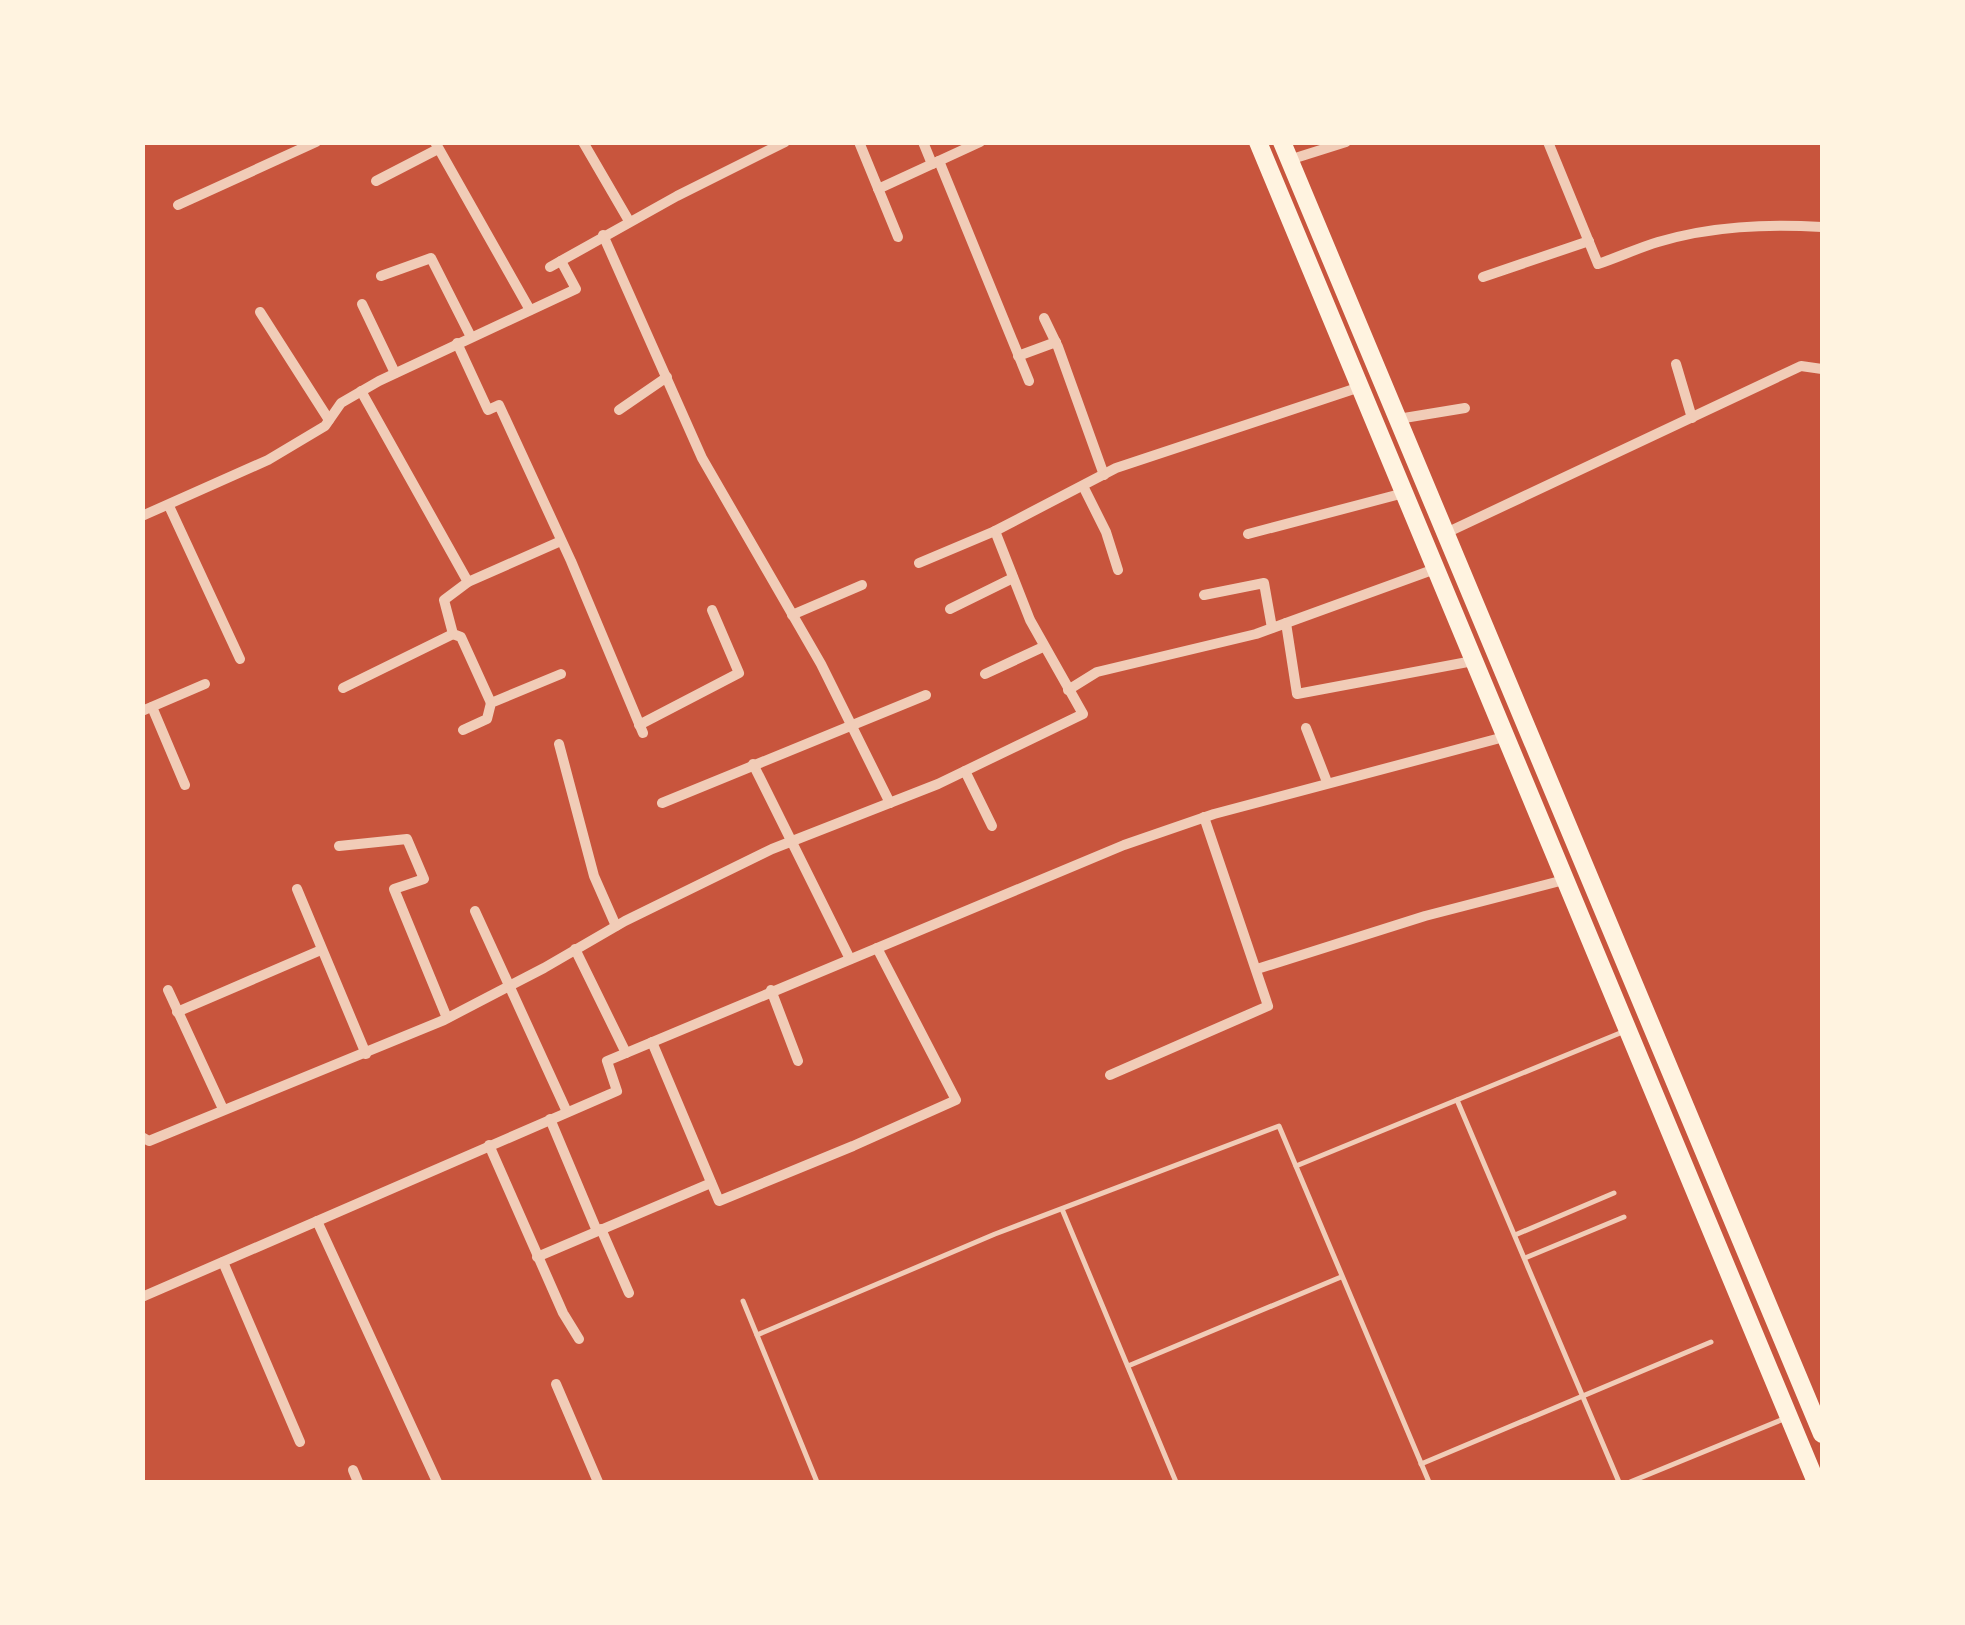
<svg xmlns="http://www.w3.org/2000/svg" width="1965" height="1625" font-family="'Source Serif 4',serif">
	<rect width="100%" height="100%" fill="#c8553d"/>
	<g fill="none" stroke-linecap="round" stroke-linejoin="round">
		<g stroke="#f1ccb7" stroke-width="5">
			<polyline points="1457,1100 1619,1482"/>
			<polyline points="1296,1166 1625,1031"/>
			<polyline points="1062,1209 1176,1482"/>
			<polyline points="1515,1235 1614,1193"/>
			<polyline points="1525,1258 1624,1217"/>
			<polyline points="743,1301 817,1482"/>
			<polyline points="757,1335 995,1234 1279,1126 1429,1482"/>
			<polyline points="1128,1366 1341,1277"/>
			<polyline points="1421,1464 1711,1342"/>
			<polyline points="1630,1482 1786,1418"/>
		</g>
		<g stroke="#f1ccb7" stroke-width="10">
			<polyline points="435,142 530,310"/>
			<polyline points="583,142 629,221"/>
			<polyline points="859,142 898,237"/>
			<polyline points="923,142 932,164"/>
			<path d="M1548 142 1598 264C1619 257 1638 248 1658 242 1712 226 1766 224 1822 227"/>
			<polyline points="1289,160 1346,142"/>
			<polyline points="939,161 1029,381"/>
			<polyline points="376,181 438,149"/>
			<polyline points="878,189 980,142"/>
			<polyline points="178,205 316,142"/>
			<polyline points="603,235 702,458 821,664 890,803"/>
			<polyline points="550,267 677,196 785,142"/>
			<polyline points="381,276 431,258 471,337"/>
			<polyline points="1483,277 1589,241"/>
			<polyline points="362,304 395,373"/>
			<polyline points="260,312 329,420"/>
			<polyline points="1044,318 1058,347 1104,475"/>
			<polyline points="457,343 488,410 499,405 571,561 643,733"/>
			<polyline points="1018,356 1056,342"/>
			<polyline points="1676,364 1692,418"/>
			<polyline points="361,391 468,582"/>
			<polyline points="619,410 667,377"/>
			<polyline points="1398,419 1465,408"/>
			<polyline points="1083,486 1106,532 1118,570"/>
			<polyline points="169,506 240,659"/>
			<polyline points="142,516 268,460 325,426 341,403 379,381 576,289 561,261"/>
			<polyline points="1446,533 1801,366 1822,369"/>
			<polyline points="1248,534 1404,493"/>
			<polyline points="919,563 995,531 1116,468 1360,387"/>
			<polyline points="1204,595 1264,583 1272,628"/>
			<polyline points="950,609 1013,578"/>
			<polyline points="792,615 862,585"/>
			<polyline points="1286,623 1297,694 1473,661"/>
			<polyline points="985,674 1043,647"/>
			<polyline points="343,688 453,634"/>
			<polyline points="1068,690 1097,672 1256,634 1435,569"/>
			<polyline points="491,703 461,637 453,634 444,600 468,582 561,541"/>
			<polyline points="152,707 185,785"/>
			<polyline points="142,711 205,684"/>
			<polyline points="639,725 739,673 712,610"/>
			<polyline points="1306,728 1327,782"/>
			<polyline points="463,730 487,719 491,703 561,674"/>
			<polyline points="559,744 594,876 616,926"/>
			<polyline points="753,764 850,959"/>
			<polyline points="965,771 992,826"/>
			<polyline points="662,803 926,695"/>
			<polyline points="339,846 407,839 424,879 394,889 447,1018"/>
			<polyline points="297,889 366,1054"/>
			<polyline points="475,911 567,1112"/>
			<polyline points="575,949 626,1053"/>
			<polyline points="1257,969 1425,916 1564,880"/>
			<polyline points="168,990 223,1109"/>
			<polyline points="771,990 798,1061"/>
			<polyline points="177,1012 321,950"/>
			<polyline points="652,1042 719,1201 853,1146 956,1100 877,948"/>
			<polyline points="1110,1075 1268,1006 1204,817"/>
			<polyline points="550,1119 597,1231"/>
			<polyline points="142,1137 149,1141 444,1020 544,968 625,921 772,849 938,784 1083,714 1030,620 995,531"/>
			<polyline points="489,1145 563,1313 579,1339"/>
			<polyline points="317,1221 437,1482"/>
			<polyline points="601,1229 629,1293"/>
			<polyline points="537,1257 711,1183"/>
			<polyline points="223,1262 300,1442"/>
			<polyline points="142,1297 617,1091 607,1061 1124,845 1214,814 1504,737"/>
			<polyline points="556,1384 598,1482"/>
			<polyline points="353,1470 358,1482"/>
		</g>
		<g stroke="#fff3e0" stroke-width="18">
			<polyline points="1258,142 1816,1482"/>
			<polyline points="1282,142 1822,1434"/>
		</g>
	</g>
	<rect width="1965" height="1625" fill="none" stroke="#fff3e0" stroke-width="290"/>
</svg>
